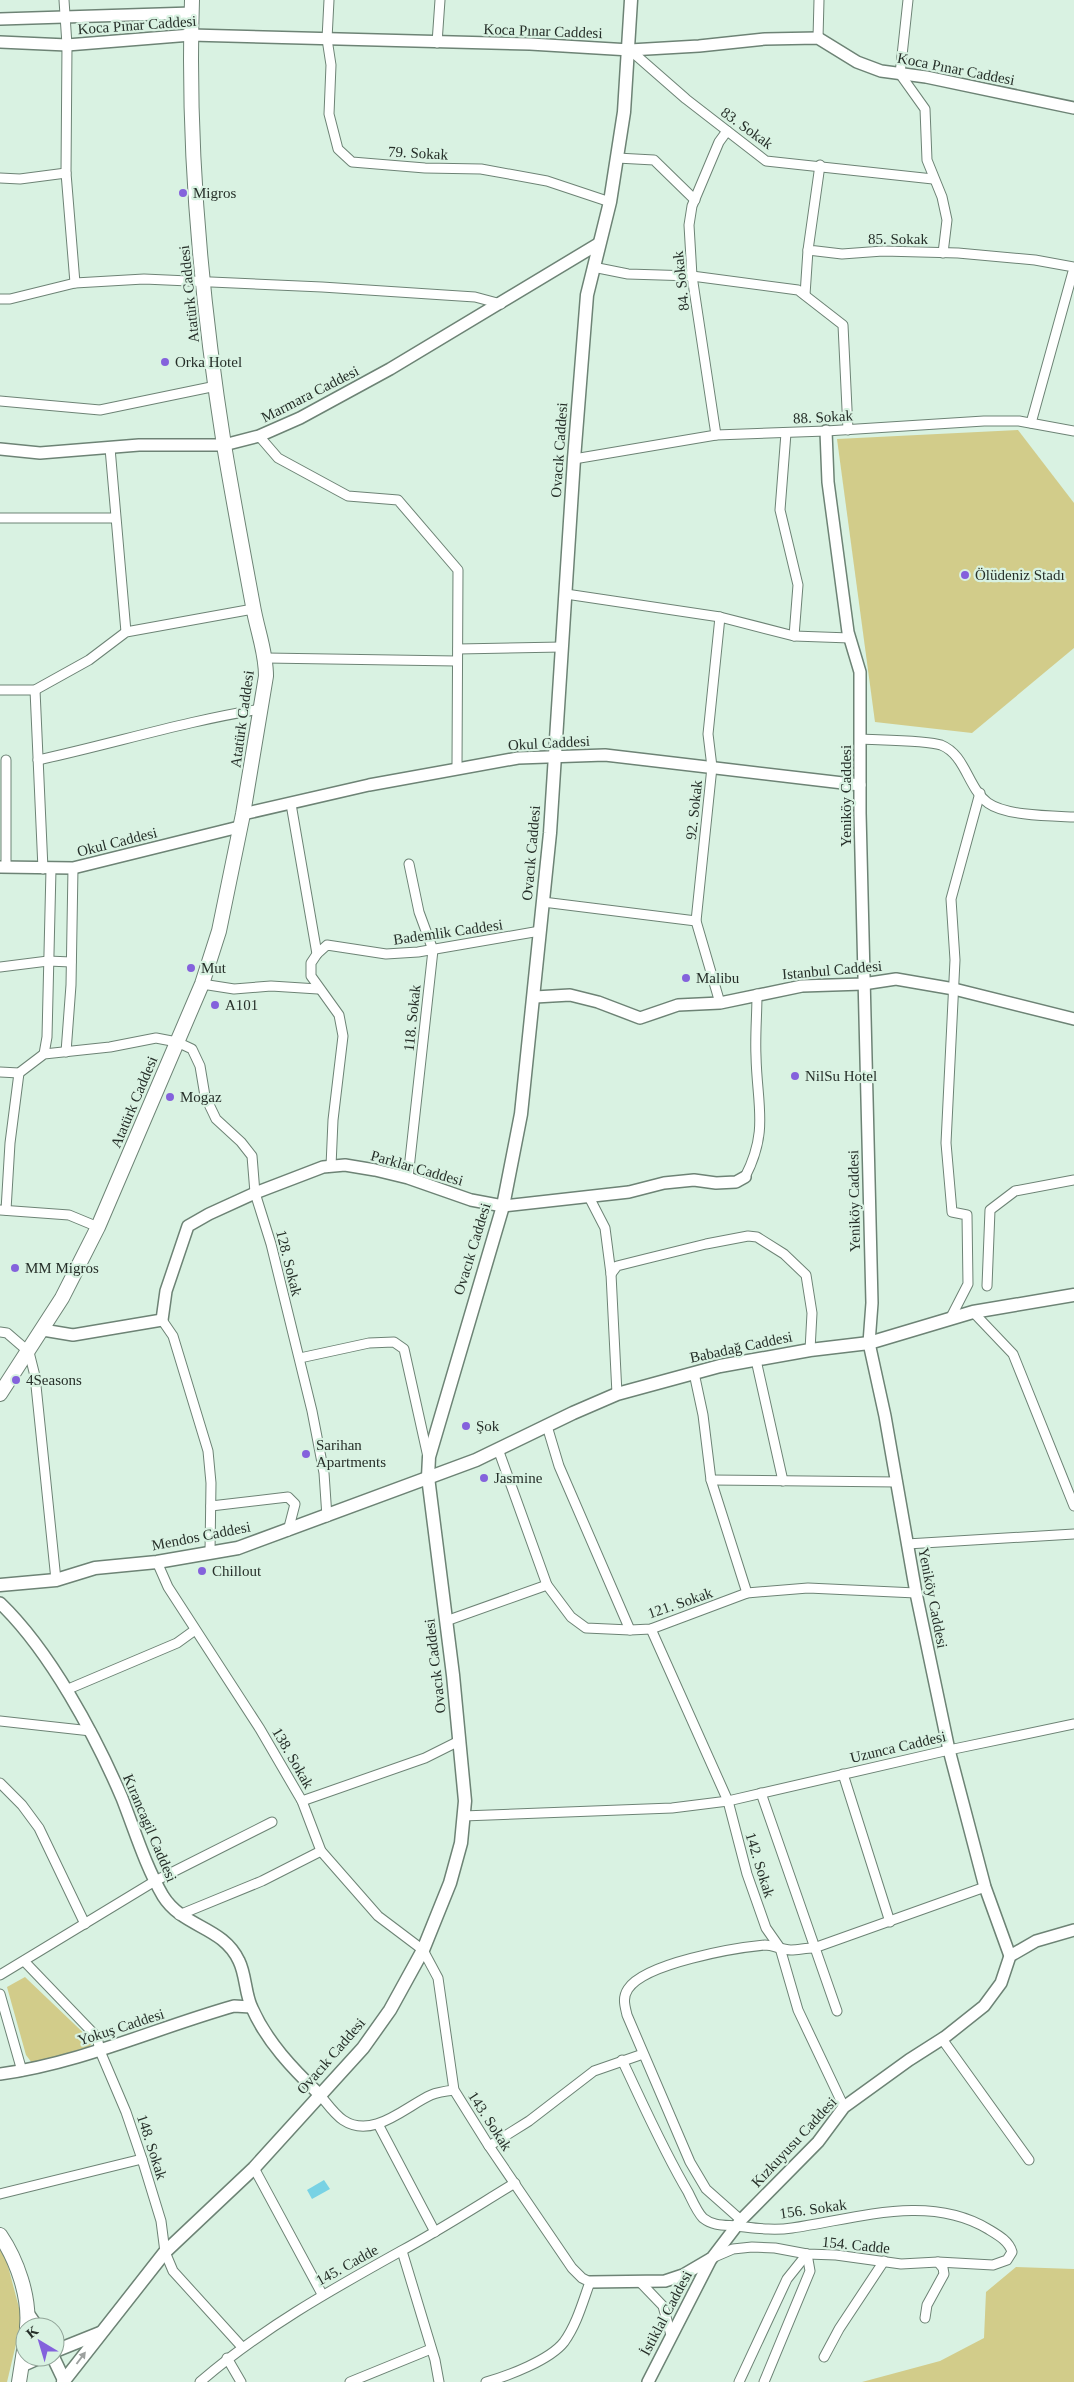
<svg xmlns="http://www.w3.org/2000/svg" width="1074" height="2382" font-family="'Times New Roman',serif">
	<rect width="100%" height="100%" fill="#d9f2e2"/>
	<g fill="#d2cc8a">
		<polygon points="1018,430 1074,503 1074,648 972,733 875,722 837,439"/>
		<polygon points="25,1977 93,2042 89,2047 32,2063 26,2055 7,1987"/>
		<polygon points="0,2248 4,2251 22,2319 7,2382 0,2382"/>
		<polygon points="1016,2267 1074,2269 1074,2382 862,2382 940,2361 984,2338 986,2292"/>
	</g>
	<polygon fill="#78d2e4" points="324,2180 330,2189 312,2199 307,2190"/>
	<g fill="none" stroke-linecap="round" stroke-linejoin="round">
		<g stroke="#6d8375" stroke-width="11">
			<g id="minor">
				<polyline points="64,0 67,45 66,173 75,283"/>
				<polyline points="329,0 327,39 331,65 329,114 338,149 352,162 425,168 481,169 547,181 610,202"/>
				<polyline points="908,0 900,74 925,109 927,160 942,197 947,220 943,253"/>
				<polyline points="818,38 819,0"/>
				<polyline points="437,43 440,0"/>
				<polyline points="630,50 686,99 766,161 933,179"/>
				<polyline points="617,158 654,160 695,200"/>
				<polyline points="820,165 808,250 842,254 883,251 958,253 1035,260 1074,267"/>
				<polyline points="0,178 20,179 66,173"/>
				<polyline points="593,267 628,274 692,276 798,290 843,325 848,430"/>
				<polyline points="805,295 808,250"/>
				<polyline points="0,299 10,299 75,283 144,279 322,287 475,297 501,304"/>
				<polyline points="0,401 100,410 216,386"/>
				<polyline points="1031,423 1074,268"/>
				<polyline points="786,433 780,510 798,585 794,636"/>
				<polyline points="716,435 692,276 689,225 692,206 719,142 727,131"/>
				<polyline points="259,436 278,458 348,496 398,500 458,570 457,767"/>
				<polyline points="110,448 126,632"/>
				<polyline points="574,459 716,435 826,431 984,421 1019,421 1074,431"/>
				<polyline points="0,518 115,518"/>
				<polyline points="566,594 720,617 794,636 850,638"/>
				<polyline points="458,649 562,647"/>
				<polyline points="266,658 456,661"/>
				<polyline points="0,690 35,690 89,660 126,632 253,609"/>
				<polyline points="35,690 43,869"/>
				<path d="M861 739C878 740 927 740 941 745 966 755 967 787 988 803 1006 816 1052 816 1074 817"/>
				<polyline points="6,760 6,867"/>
				<path d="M38 760C112 744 185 721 261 709"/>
				<polyline points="291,804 317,954"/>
				<polyline points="543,902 696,921"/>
				<polyline points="0,967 48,961 71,962"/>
				<polyline points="202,984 234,989 271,986 318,989"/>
				<polyline points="720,1003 696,921 712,767 708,734 720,617"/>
				<polyline points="66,1052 71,985 73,868"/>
				<polyline points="44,1054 47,1037 51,869"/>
				<polyline points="0,1072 19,1073 44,1054 110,1047 156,1038 177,1042 192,1049 200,1066 205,1096 216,1119 241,1142 252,1156 255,1193 271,1244 312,1411 324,1473 327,1517"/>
				<polyline points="331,1166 333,1120 343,1036 339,1015 311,976 311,963 317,954 327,945 386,954 418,952 540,931"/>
				<path d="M745 1177C769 1131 757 1105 756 1056 755 1036 757 1015 757 994"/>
				<polyline points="408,1178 433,950 419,912 409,864"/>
				<polyline points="589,1197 605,1228 611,1274 617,1394"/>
				<polyline points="0,1210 69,1215 98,1227"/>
				<polyline points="6,1210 10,1143 19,1073"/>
				<polyline points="611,1274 617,1266 645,1259 706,1244 748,1236 757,1237 784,1254 806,1275 812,1313 810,1350"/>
				<polyline points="987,1286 990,1210 1015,1191 1074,1180"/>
				<polyline points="973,1312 1013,1354 1074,1506"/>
				<polyline points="950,1319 968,1284 967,1215 952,1212 946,1143 955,960 951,899 980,793"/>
				<polyline points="162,1320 173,1336 208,1451 211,1483 210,1552"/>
				<polyline points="0,1332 7,1333 29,1352 35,1376 56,1580"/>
				<polyline points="300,1358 369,1343 394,1342 404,1349 428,1457"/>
				<polyline points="756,1360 783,1481"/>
				<polyline points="694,1373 703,1415 711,1480 747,1593"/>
				<polyline points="547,1426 559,1466 630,1630"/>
				<polyline points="498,1449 547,1585"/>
				<polyline points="711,1480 897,1482"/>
				<polyline points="211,1506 288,1497 295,1504 288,1531"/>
				<polyline points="907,1544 1074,1534"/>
				<path d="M157 1562 168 1587 260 1729 302 1801 321 1851 378 1916 423 1950 438 1978 454 2090 489 2146 572 2268 582 2278 590 2282C583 2301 577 2324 564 2342 550 2360 508 2376 486 2382"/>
				<polyline points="446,1621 547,1585 571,1617 586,1628 630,1630 651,1629 747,1593 808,1588 916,1593"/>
				<polyline points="651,1629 728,1801 747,1874 766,1928 780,1948 798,2010 844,2107"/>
				<polyline points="66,1690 177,1643 195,1630"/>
				<polyline points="0,1721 91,1731"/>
				<polyline points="843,1774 890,1922"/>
				<polyline points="0,1783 22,1805 39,1828 85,1924"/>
				<polyline points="761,1793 837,2011"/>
				<polyline points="302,1801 425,1758 459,1741"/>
				<polyline points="463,1816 672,1808 728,1801 949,1750 1074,1724"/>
				<polyline points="179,1915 262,1881 321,1851"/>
				<polyline points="24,1961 97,2037 100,2051 126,2112 142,2159 161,2221 165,2252 173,2271 242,2347"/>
				<polyline points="0,1975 155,1881 272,1822"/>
				<polyline points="0,1994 22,2071"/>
				<polyline points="942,2039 1029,2160"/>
				<path d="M622 2060C643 2104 663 2150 688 2192 692 2200 697 2212 703 2218 713 2226 724 2225 736 2226 755 2228 773 2231 792 2228 856 2219 928 2193 988 2229 998 2235 1009 2241 1012 2252L1007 2260 993 2265 938 2262"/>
				<path d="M319 2094C326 2102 334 2114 343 2120 373 2140 406 2106 431 2095 438 2092 446 2091 454 2090"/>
				<polyline points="378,2124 435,2232"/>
				<polyline points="489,2146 529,2121 594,2071 643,2054"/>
				<polyline points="254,2168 322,2294"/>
				<polyline points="0,2194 142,2159"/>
				<path d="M741 2220 706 2189 690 2162 627 2015C625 2006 622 1998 628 1989 645 1963 734 1948 765 1945 773 1945 782 1950 791 1950 798 1950 806 1948 814 1948L985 1887"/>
				<polyline points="402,2251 435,2360 439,2382"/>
				<polyline points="712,2258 733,2249 752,2247 775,2248 807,2254 836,2255 901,2264 938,2262 943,2268 944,2274 927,2305 925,2318"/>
				<polyline points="640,2282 663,2306 671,2335"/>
				<polyline points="824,2357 839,2329 884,2261"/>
				<polyline points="227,2358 241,2382"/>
				<path d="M200 2382C261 2329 331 2290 401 2251 440 2230 477 2206 515 2183"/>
				<polyline points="350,2382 431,2349"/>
				<polyline points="739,2382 787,2279 807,2254"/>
				<polyline points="764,2382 810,2271 807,2254"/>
			</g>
		</g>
		<g stroke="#6d8375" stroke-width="14">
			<g id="tertiary">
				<polyline points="0,19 192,13"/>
				<polyline points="0,42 67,45 191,35 530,44 630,50 699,46 765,39 818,38 857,62 881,71 926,77 1074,108"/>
				<polyline points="826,431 828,482 848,632 860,672 860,813 872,1303 869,1343 885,1416 916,1593 949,1750 985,1887 1010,1956"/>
				<polyline points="0,449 40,453 139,445 224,445 259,436 300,418 390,369 598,244"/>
				<polyline points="243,814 369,785 518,758 605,755 860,785"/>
				<polyline points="0,867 73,868 239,827"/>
				<polyline points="535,997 570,995 598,1002 640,1018 678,1005 720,1003 802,986 863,984 896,979 954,989 1074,1019"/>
				<polyline points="43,1330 73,1335 162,1320 166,1291 188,1226 209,1214 255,1193 323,1167 345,1165 375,1170 408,1178 471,1200 503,1206 629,1192 664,1183 694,1180 716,1183 736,1182 745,1177"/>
				<path d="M0 1603C50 1651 95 1735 122 1798 135 1831 145 1865 163 1896 183 1928 223 1926 239 1961 246 1975 245 1994 252 2008 267 2042 293 2069 319 2094"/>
				<path d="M0 2074C81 2063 156 2028 234 2006L251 2007"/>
				<polyline points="590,2282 665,2281 683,2275 712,2258 741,2220 818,2142 844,2107 909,2060 945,2037 984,2006 1001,1983 1010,1956 1036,1941 1074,1930"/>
				<polyline points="648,2382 711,2259"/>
			</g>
		</g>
		<g stroke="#6d8375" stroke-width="15">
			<g id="secondary">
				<polyline points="0,1585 56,1580 95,1568 157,1562 238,1548 476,1460 573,1413 617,1394 720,1366 810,1350 869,1343 973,1312 1074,1295"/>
				<polyline points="28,2314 37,2327"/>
				<polyline points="55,2351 100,2333"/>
				<polyline points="53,2357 64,2380"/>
				<polyline points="23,2365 41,2357"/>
				<polyline points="63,2382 165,2252 254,2168 363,2048 390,2010 423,1950 450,1883 461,1843 465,1801 453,1675 428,1477 429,1457 503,1206 521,1114 550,833 574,459 587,295 610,202 624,112 631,0"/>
			</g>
		</g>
		<g stroke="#6d8375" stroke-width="16">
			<g id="primary">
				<path d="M0 1394 62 1298 98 1227 202 984 219 931 243 814 266 676C266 651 257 630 253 606 243 552 233 499 224 445 201 299 187 148 192 0"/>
				<path d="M0 2235C17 2260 30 2297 27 2327"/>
				<polyline points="19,2382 25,2344"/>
			</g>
		</g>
		<use href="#minor" stroke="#fff" stroke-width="9"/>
		<use href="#tertiary" stroke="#fff" stroke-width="11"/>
		<use href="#secondary" stroke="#fff" stroke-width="12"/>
		<use href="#primary" stroke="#fff" stroke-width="14"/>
	</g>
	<defs><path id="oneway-solid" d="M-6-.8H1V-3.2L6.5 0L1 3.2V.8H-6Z" transform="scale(1.25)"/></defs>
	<use fill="#9da19f" href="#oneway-solid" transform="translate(81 2358) rotate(-53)"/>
	<g fill="#8462dc" stroke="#d9f2e2" stroke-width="2">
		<circle cx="183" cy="193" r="5"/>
		<circle cx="165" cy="362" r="5"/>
		<circle cx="965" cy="575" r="5"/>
		<circle cx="191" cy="968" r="5"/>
		<circle cx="686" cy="978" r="5"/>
		<circle cx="215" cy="1005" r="5"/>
		<circle cx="795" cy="1076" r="5"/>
		<circle cx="170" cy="1097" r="5"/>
		<circle cx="15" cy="1268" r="5"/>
		<circle cx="16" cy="1380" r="5"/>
		<circle cx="466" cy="1426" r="5"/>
		<circle cx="306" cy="1454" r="5"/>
		<circle cx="484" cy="1478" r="5"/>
		<circle cx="202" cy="1571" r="5"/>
	</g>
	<g text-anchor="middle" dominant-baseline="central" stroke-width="4.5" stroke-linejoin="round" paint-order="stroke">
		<g font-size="15" fill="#262f29" stroke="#d9f2e2">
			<text transform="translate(137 25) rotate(-4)">Koca Pınar Caddesi</text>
			<text transform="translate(543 31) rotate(2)">Koca Pınar Caddesi</text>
			<text transform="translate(956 69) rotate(11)">Koca Pınar Caddesi</text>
			<text transform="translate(747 128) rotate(36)">83. Sokak</text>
			<text transform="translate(418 153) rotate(3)">79. Sokak</text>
			<text x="898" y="239">85. Sokak</text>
			<text transform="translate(681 281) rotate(-96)">84. Sokak</text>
			<text transform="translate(189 294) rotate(-96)">Atatürk Caddesi</text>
			<text transform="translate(310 394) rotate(-27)">Marmara Caddesi</text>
			<text transform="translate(823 417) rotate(-3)">88. Sokak</text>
			<text transform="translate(559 450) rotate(-86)">Ovacık Caddesi</text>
			<text transform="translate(242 719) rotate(-82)">Atatürk Caddesi</text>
			<text transform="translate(549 743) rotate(-3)">Okul Caddesi</text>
			<text transform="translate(846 796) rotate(-90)">Yeniköy Caddesi</text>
			<text transform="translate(694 810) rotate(-84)">92. Sokak</text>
			<text transform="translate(117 842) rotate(-14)">Okul Caddesi</text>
			<text transform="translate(531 853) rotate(-85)">Ovacık Caddesi</text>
			<text transform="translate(448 932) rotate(-8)">Bademlik Caddesi</text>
			<text transform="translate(832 970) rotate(-5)">Istanbul Caddesi</text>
			<text transform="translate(412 1018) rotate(-84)">118. Sokak</text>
			<text transform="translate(134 1102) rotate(-67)">Atatürk Caddesi</text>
			<text transform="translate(417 1168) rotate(16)">Parklar Caddesi</text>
			<text transform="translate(854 1201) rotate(-91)">Yeniköy Caddesi</text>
			<text transform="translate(472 1249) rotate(-73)">Ovacık Caddesi</text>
			<text transform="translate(289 1263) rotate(76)">128. Sokak</text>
			<text transform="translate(741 1347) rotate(-12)">Babadağ Caddesi</text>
			<text transform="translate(201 1536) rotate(-11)">Mendos Caddesi</text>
			<text transform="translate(933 1598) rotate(79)">Yeniköy Caddesi</text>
			<text transform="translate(680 1603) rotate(-19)">121. Sokak</text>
			<text transform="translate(435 1666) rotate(-97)">Ovacık Caddesi</text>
			<text transform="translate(898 1747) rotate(-13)">Uzunca Caddesi</text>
			<text transform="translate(293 1758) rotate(60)">138. Sokak</text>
			<text transform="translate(150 1828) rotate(67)">Kırancagil Caddesi</text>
			<text transform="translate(760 1865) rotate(73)">142. Sokak</text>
			<text transform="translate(121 2027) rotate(-18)">Yokuş Caddesi</text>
			<text transform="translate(331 2056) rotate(-49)">Ovacık Caddesi</text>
			<text transform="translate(490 2121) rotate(57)">143. Sokak</text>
			<text transform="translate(794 2142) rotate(-47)">Kızkuyusu Caddesi</text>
			<text transform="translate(152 2147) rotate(72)">148. Sokak</text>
			<text transform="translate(813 2209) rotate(-8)">156. Sokak</text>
			<text transform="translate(856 2245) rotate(6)">154. Cadde</text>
			<text transform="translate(347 2265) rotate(-29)">145. Cadde</text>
			<text transform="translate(666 2313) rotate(-62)">İstiklal Caddesi</text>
		</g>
		<g font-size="15" fill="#262f29" stroke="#d9f2e2" text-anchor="start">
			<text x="193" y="193">Migros</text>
			<text x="175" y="362">Orka Hotel</text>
			<text x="975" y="575">Ölüdeniz Stadı</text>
			<text x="201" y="968">Mut</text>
			<text x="696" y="978">Malibu</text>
			<text x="225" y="1005">A101</text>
			<text x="805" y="1076">NilSu Hotel</text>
			<text x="180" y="1097">Mogaz</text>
			<text x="25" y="1268">MM Migros</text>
			<text x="26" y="1380">4Seasons</text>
			<text x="476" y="1426">Şok</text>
			<text x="316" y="1445">Sarihan<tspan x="316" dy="17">Apartments</tspan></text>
			<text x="494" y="1478">Jasmine</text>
			<text x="212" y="1571">Chillout</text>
		</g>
	</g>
	<g transform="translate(40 2342) rotate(322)"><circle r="24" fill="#d9f2e2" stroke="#91a498"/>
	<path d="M0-4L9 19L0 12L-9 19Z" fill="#8462dc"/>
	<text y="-8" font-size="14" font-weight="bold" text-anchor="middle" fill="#262f29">K</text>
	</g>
</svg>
